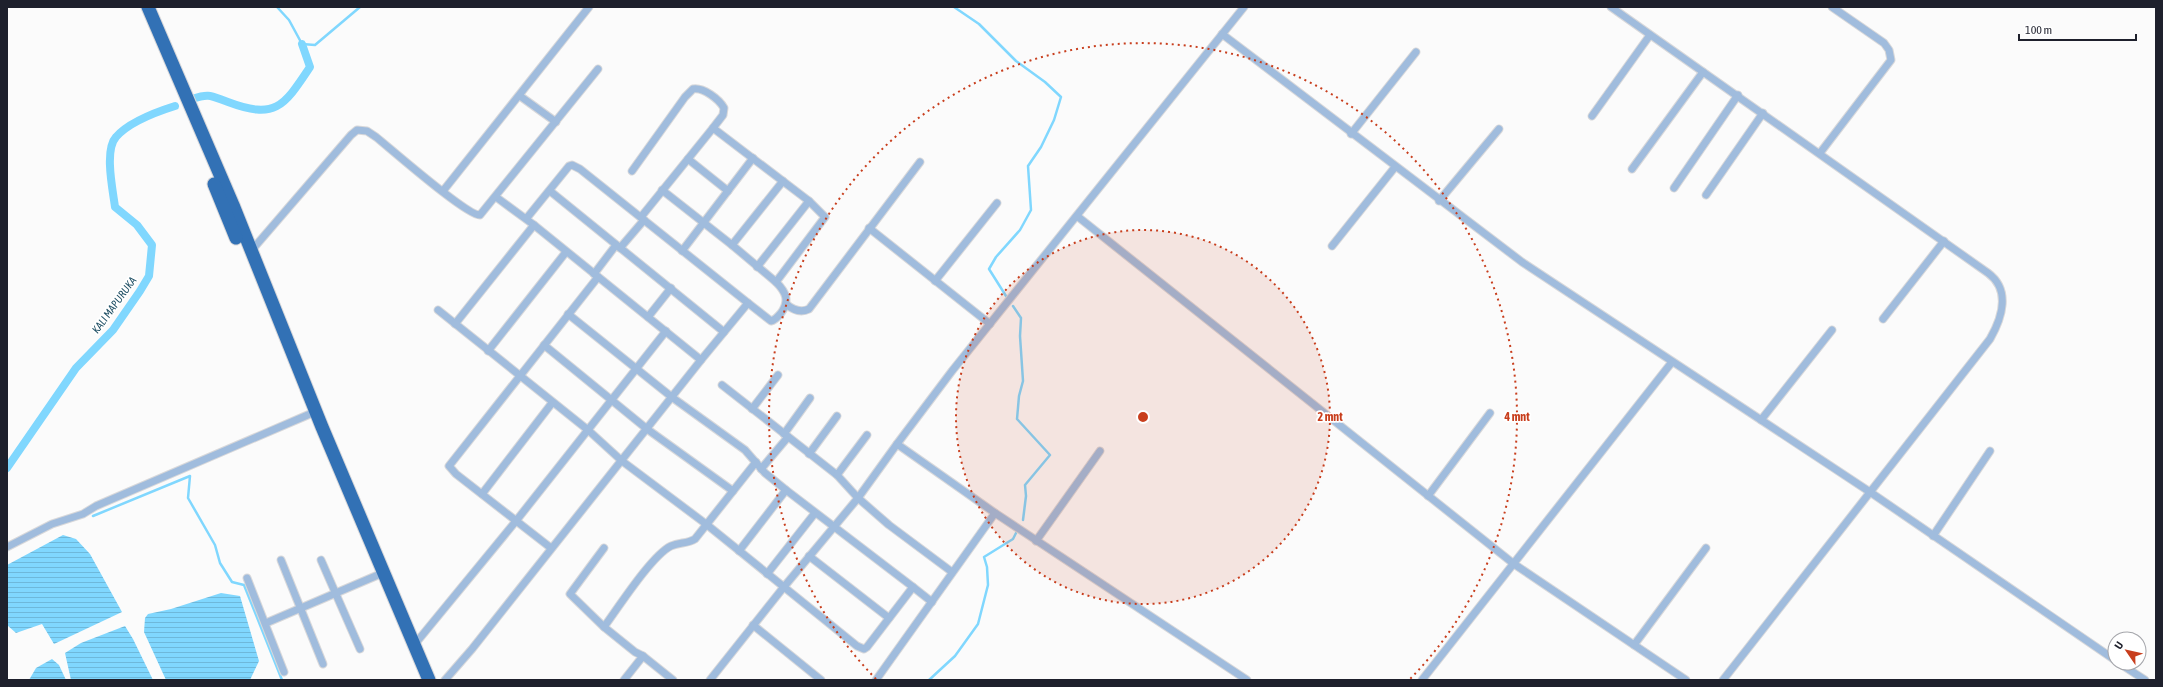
<svg xmlns="http://www.w3.org/2000/svg" width="2163" height="687" font-family="'Asap Condensed',sans-serif">
	<defs>
		<pattern id="water-rules" width="6" height="5" patternUnits="userSpaceOnUse"><rect width="6" height="5" fill="#80d7fe"/><path d="M0 2.5h6" fill="none" stroke="#6eb8da"/></pattern>
	</defs>
	<rect width="100%" height="100%" fill="#fbfbfb"/>
	<g fill="url(#water-rules)">
		<polygon points="63,535 76,539 90,554 122,612 54,644 42,624 16,633 7,625 7,565"/>
		<polygon points="221,593 240,596 259,661 250,680 166,680 144,632 145,618 148,614 171,609"/>
		<polygon points="125,626 133,639 153,680 71,680 65,653 81,643"/>
		<polygon points="52,659 59,665 66,680 29,680 36,668"/>
	</g>
	<g fill="none" stroke-linecap="round" stroke-linejoin="round">
		<g stroke="#80d7fe" stroke-width="2.5">
			<polyline points="277,7 289,20 302,44 315,45 360,7"/>
			<polyline points="954,7 979,24 1016,61 1045,82 1061,97 1054,120 1041,147 1028,166 1031,210 1020,230 996,257 989,269 1006,296"/>
			<polyline points="1013,306 1021,318 1020,336 1023,381 1019,396 1017,419 1050,455 1025,485 1026,496 1023,520"/>
			<polyline points="93,516 190,476 188,498 215,545 220,563 232,582 244,585 282,680"/>
			<polyline points="929,680 955,656 978,624 988,585 987,567 984,557 1013,539 1017,531"/>
		</g>
		<g stroke="#80d7fe" stroke-width="8">
			<path d="M192 99C210 93 211 96 228 102 276 120 284 106 310 67L302 44"/>
			<path d="M7 468 76 368 113 330 140 291 149 276 152 245 137 225 115 207C113 191 104 150 116 137 129 122 156 112 175 106"/>
		</g>
		<g stroke="#d8d8da" stroke-width="9">
			<g id="street">
				<path d="M1611 7 1988 273C2011 290 2002 318 1990 339L1723 680"/>
				<polyline points="1222,34 1522,262 1870,492 2115,660"/>
				<polyline points="520,96 556,122"/>
				<polyline points="1592,116 1650,35"/>
				<polyline points="1351,134 1416,52"/>
				<polyline points="1820,153 1891,60 1889,50 1884,43 1832,7"/>
				<polyline points="688,159 728,191"/>
				<polyline points="1632,169 1703,72"/>
				<path d="M632 171 685 97 693 89C703 87 719 99 724 108L723 115 713 128"/>
				<polyline points="1674,188 1738,95"/>
				<polyline points="662,190 732,245"/>
				<polyline points="443,191 589,7"/>
				<polyline points="550,191 724,332"/>
				<polyline points="1706,195 1763,113"/>
				<polyline points="496,197 534,225 701,360 748,303 580,169 572,165 569,166 526,219"/>
				<polyline points="1439,201 1499,129"/>
				<polyline points="1077,216 1514,564 1686,680"/>
				<path d="M641 217 713 128 809 201 825 217 776 282C786 292 790 301 781 313 777 317 776 320 771 321L748 303"/>
				<polyline points="869,228 990,324"/>
				<polyline points="1332,246 1395,167"/>
				<polyline points="620,248 644,220"/>
				<path d="M251 251 351 135 357 130 367 131 376 137C391 149 467 216 480 215L598 69"/>
				<polyline points="682,251 753,158"/>
				<polyline points="757,267 809,201"/>
				<polyline points="594,274 616,245"/>
				<polyline points="935,281 997,203"/>
				<polyline points="776,282 732,245 783,181"/>
				<path d="M786 304C793 310 801 313 809 309L920 162"/>
				<polyline points="438,310 588,430 622,461 706,524 857,646 864,649 867,647 913,587 786,490 765,473 745,450 673,398 568,314"/>
				<polyline points="648,317 671,288"/>
				<polyline points="1883,319 1944,241"/>
				<polyline points="455,324 534,225"/>
				<polyline points="544,345 647,429 733,491"/>
				<polyline points="488,351 566,252"/>
				<polyline points="722,385 837,475 858,498 889,525 952,572"/>
				<polyline points="752,409 778,375"/>
				<polyline points="1761,420 1832,330"/>
				<polyline points="784,434 810,398"/>
				<polyline points="897,444 995,513 1247,680"/>
				<polyline points="809,454 837,416"/>
				<polyline points="761,469 788,437"/>
				<polyline points="837,475 867,435"/>
				<polyline points="482,494 552,403"/>
				<polyline points="1428,496 1490,413"/>
				<polyline points="1933,536 1990,451"/>
				<polyline points="1036,541 1100,451"/>
				<polyline points="7,547 52,524 83,514 96,506 310,414"/>
				<polyline points="551,548 456,474 449,466 598,277"/>
				<path d="M604 548 570 594 604 627C618 608 652 555 671 546 680 542 687 544 695 539L756 462"/>
				<polyline points="739,551 786,490"/>
				<polyline points="809,556 889,618"/>
				<polyline points="281,560 323,664"/>
				<polyline points="321,560 360,649"/>
				<polyline points="767,574 815,513"/>
				<polyline points="247,578 284,672"/>
				<polyline points="913,587 932,602"/>
				<polyline points="266,623 378,575"/>
				<polyline points="753,625 821,680"/>
				<polyline points="604,627 635,652 643,656 624,680"/>
				<polyline points="415,644 516,521 666,331"/>
				<polyline points="1634,645 1706,548"/>
				<polyline points="643,656 673,680"/>
				<polyline points="2119,663 2145,680"/>
				<polyline points="445,680 472,649 701,360"/>
				<polyline points="710,680 783,588 858,498 897,444 952,371 1244,7"/>
				<polyline points="876,680 995,513"/>
				<polyline points="1422,680 1672,362"/>
			</g>
		</g>
		<g stroke="#d8d8da" stroke-width="15">
			<g id="highway">
				<polyline points="148,7 233,205 322,427 429,680"/>
				<polyline points="214,184 236,238"/>
			</g>
		</g>
		<use href="#street" stroke="#a0bcdd" stroke-width="7"/>
		<use href="#highway" stroke="#3271b5" stroke-width="13"/>
	</g>
	<circle cx="1143" cy="417" r="187" fill="#c83e1d" fill-opacity=".12"/>
	<g fill="none" stroke="#c83e1d" stroke-width="2" stroke-dasharray="2 4">
		<circle cx="1143" cy="417" r="187"/>
		<path d="M876 679A374 374 0 1 1 1410 679"/>
	</g>
	<g text-anchor="middle" dominant-baseline="central" stroke-width="3.5" stroke-linejoin="round" paint-order="stroke">
		<g font-size="11" font-style="italic" fill="#205065" stroke="#fff">
			<text transform="translate(114 305) rotate(-54)">KALI MAPURUKA</text>
		</g>
	</g>
	<circle cx="1143" cy="417" r="6" fill="#c83e1d" stroke="#fff" stroke-width="2"/>
	<g font-size="12" text-anchor="middle" font-weight="bold" fill="#c83e1d" stroke="#fff" stroke-width="3.5" stroke-linejoin="round" paint-order="stroke">
		<text x="1330" y="421">2 mnt</text>
		<text x="1517" y="421">4 mnt</text>
	</g>
	<rect width="2163" height="687" fill="none" stroke="#1e202c" stroke-width="16"/>
	<g transform="translate(2127 651) rotate(304)"><circle r="19" fill="#ffffff" stroke="#a5a6ab"/>
	<path d="M0-3L7 15L0 10L-7 15Z" fill="#c83e1d"/>
	<text y="-6" font-size="11" font-weight="bold" text-anchor="middle" fill="#1e202c">U</text>
	</g>
	<path d="M2019 34v6h117v-6" fill="none" stroke="#1e202c" stroke-width="2"/>
	<text x="2025" y="34" font-size="12" fill="#1e202c" stroke="#ffffff" stroke-width="3" paint-order="stroke">100 m</text>
</svg>
